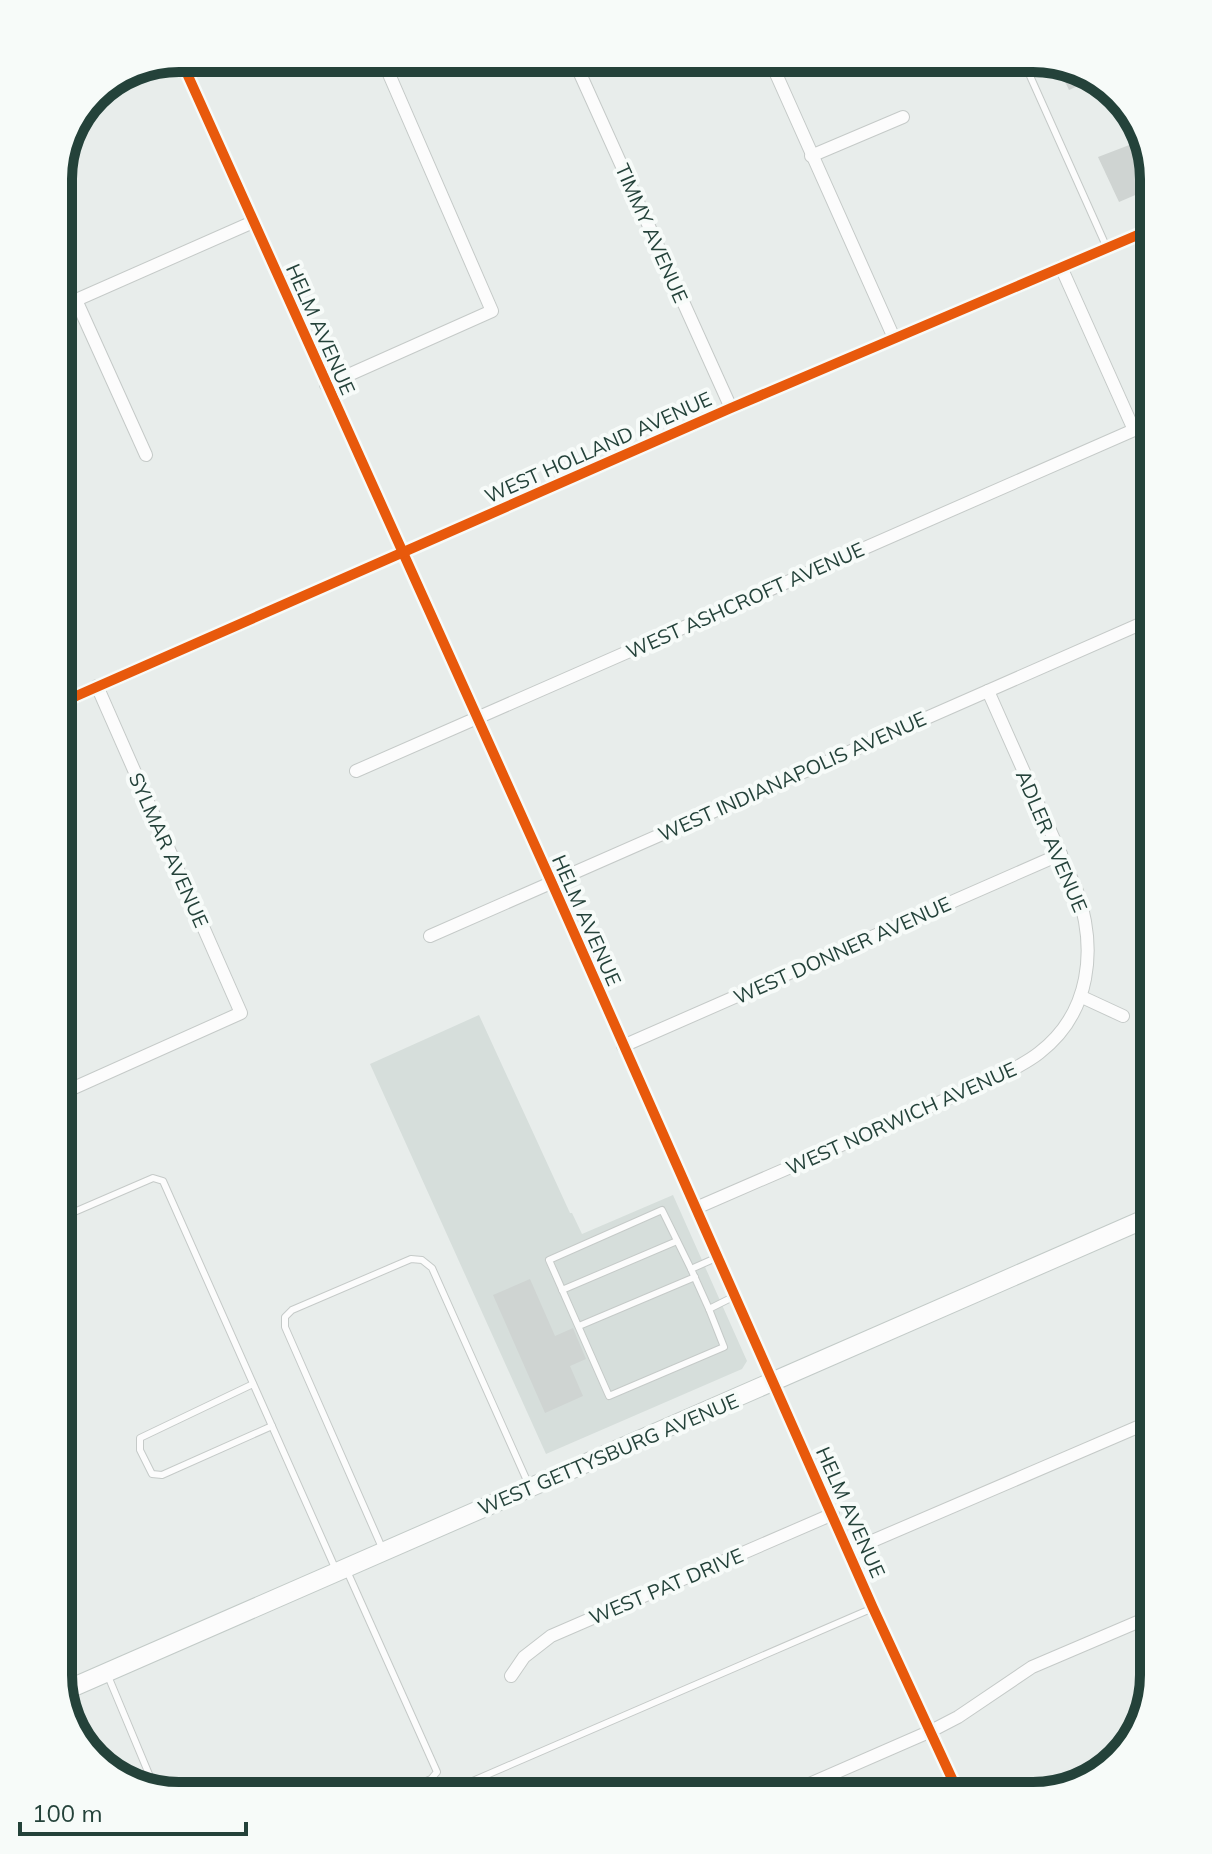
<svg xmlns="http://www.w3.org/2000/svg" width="1212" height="1854" font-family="Mulish,sans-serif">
	<rect width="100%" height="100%" fill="#e8edeb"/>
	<polygon fill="#d6dedb" points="479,1015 570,1213 572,1213 582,1234 673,1195 747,1361 742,1369 546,1454 370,1064"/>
	<g fill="#cfd4d2">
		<polygon points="1056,63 1085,73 1089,81 1069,90"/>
		<polygon points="1145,139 1154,187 1119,202 1098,157"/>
		<polygon points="530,1279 555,1336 573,1328 586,1359 570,1366 583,1396 545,1413 493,1295"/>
	</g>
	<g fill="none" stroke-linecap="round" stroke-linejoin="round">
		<g stroke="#c5cac8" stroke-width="8">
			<g id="lane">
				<polyline points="1022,58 1107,248"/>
				<polyline points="58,1219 153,1178 163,1181 336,1570"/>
				<polyline points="718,1257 691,1269 709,1309 735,1296"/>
				<polyline points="691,1269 662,1210 549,1260 609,1396 724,1347 709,1309"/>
				<polyline points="562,1290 677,1241"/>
				<polyline points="579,1326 695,1277"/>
				<polyline points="253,1384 140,1438 140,1450 152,1474 162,1475 272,1426"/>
				<polyline points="383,1550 285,1327 285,1317 292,1310 411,1259 422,1260 432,1268 528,1483"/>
				<polyline points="347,1571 437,1772 431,1779 391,1796"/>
				<polyline points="108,1676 156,1791"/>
				<polyline points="438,1796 873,1608"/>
			</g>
		</g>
		<g stroke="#c5cac8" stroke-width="14">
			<g id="street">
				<polyline points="180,58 551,881 873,1608 960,1796"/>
				<polyline points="573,58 731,408"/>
				<polyline points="769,58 894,338"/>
				<polyline points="811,156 903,117"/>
				<polyline points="1061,267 1134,430"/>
				<polyline points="76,300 146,455"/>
				<polyline points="58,308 253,222"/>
				<polyline points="326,385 492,311 382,58"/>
				<polyline points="58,704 731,408 1154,228"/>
				<polyline points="356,771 1134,430 1154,426"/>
				<polyline points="430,936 1154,618"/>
				<polyline points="1082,997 1123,1016"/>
				<polyline points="623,1046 1061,854"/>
				<polyline points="58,1095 241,1013 97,686"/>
				<path d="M696 1208 1007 1073C1018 1066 1029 1061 1039 1053 1091 1013 1097 949 1077 891L988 691"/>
				<polyline points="849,1551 1154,1420"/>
				<polyline points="511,1676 524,1657 551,1636 833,1514"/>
				<polyline points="782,1796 931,1731 958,1717 1032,1667 1154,1615"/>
			</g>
		</g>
		<g stroke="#c3cbc8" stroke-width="20">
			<polyline id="secondary" points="62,1692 1154,1215"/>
		</g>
		<use href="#lane" stroke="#fcfcfc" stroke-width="6"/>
		<use href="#street" stroke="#fcfcfc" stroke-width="12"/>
		<use href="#secondary" stroke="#fcfcfc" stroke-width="18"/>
		<g stroke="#f7fbf9" stroke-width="15">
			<g id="cycleway">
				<polyline points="180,58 551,881 873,1608 960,1796"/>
				<polyline points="58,704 731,408 1154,228"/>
			</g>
		</g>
		<use href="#cycleway" stroke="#e8590c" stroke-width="10"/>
	</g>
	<g text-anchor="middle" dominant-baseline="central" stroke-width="8" stroke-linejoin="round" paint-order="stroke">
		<g font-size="20" fill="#24423a" stroke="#f7fbf9">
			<text transform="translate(652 233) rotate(66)">TIMMY AVENUE</text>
			<text transform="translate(321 329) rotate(66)">HELM AVENUE</text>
			<text transform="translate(598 447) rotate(-24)">WEST HOLLAND AVENUE</text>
			<text transform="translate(745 600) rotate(-24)">WEST ASHCROFT AVENUE</text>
			<text transform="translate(792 776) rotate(-24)">WEST INDIANAPOLIS AVENUE</text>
			<text transform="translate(1052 841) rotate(67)">ADLER AVENUE</text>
			<text transform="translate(169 850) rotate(66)">SYLMAR AVENUE</text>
			<text transform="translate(587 920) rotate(66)">HELM AVENUE</text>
			<text transform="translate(842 950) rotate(-24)">WEST DONNER AVENUE</text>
			<text transform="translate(901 1118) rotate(-24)">WEST NORWICH AVENUE</text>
			<text transform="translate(608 1454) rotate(-23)">WEST GETTYSBURG AVENUE</text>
			<text transform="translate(851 1512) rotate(66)">HELM AVENUE</text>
			<text transform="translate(666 1586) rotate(-23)">WEST PAT DRIVE</text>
		</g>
	</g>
	<path d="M0 0H1212V1854H0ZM179 72H1033A107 107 0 0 1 1140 179V1675A107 107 0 0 1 1033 1782H179A107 107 0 0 1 72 1675V179A107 107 0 0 1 179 72Z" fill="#f7fbf9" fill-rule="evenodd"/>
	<path fill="none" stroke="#24423a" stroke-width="10" d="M179 72H1033A107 107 0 0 1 1140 179V1675A107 107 0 0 1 1033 1782H179A107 107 0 0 1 72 1675V179A107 107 0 0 1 179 72Z"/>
	<path d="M20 1822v12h226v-12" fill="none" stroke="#24423a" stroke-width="4"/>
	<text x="32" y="1822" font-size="24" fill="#24423a" stroke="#f7fbf9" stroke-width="6" paint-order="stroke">100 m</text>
</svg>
